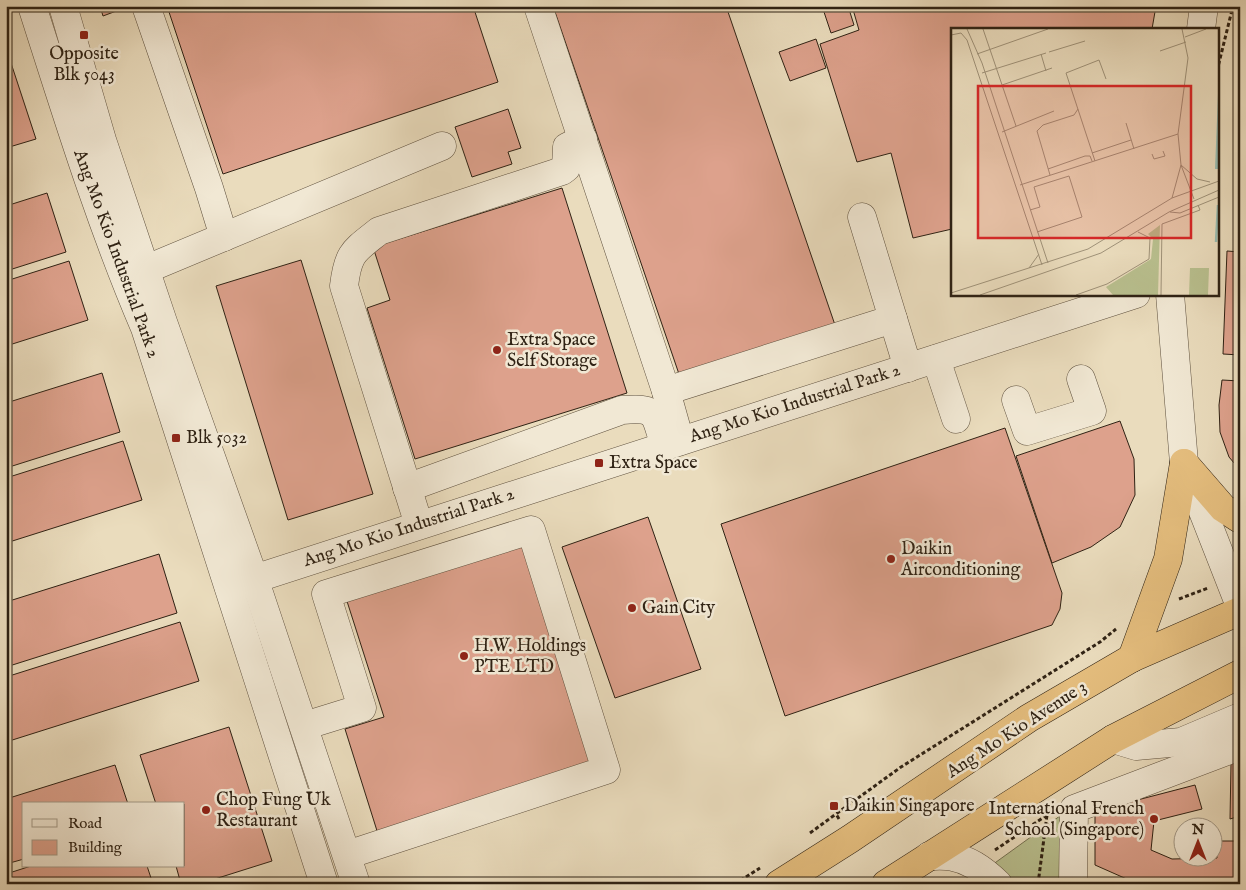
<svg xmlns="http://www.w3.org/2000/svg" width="1246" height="890" font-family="'IM FELL English',serif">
	<rect width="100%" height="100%" fill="#eadcbd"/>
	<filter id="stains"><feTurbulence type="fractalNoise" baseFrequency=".004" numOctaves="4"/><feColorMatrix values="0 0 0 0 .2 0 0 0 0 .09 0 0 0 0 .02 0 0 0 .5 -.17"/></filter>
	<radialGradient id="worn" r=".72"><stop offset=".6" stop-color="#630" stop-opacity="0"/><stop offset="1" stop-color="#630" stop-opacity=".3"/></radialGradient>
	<polygon fill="#b9c08f" stroke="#747152" points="1064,813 1062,884 1008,884 992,865"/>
	<g fill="#dda18c" stroke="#2f2214">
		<polygon points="100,6 118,6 119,10 103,16"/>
		<polygon points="167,6 473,6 498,82 223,174"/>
		<polygon points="553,6 726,6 835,325 680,377"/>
		<polygon points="822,6 848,6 854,25 831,33"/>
		<polygon points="852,6 1156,6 1152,29 952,29 952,229 913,238 891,153 857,162 820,44 859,30"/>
		<polygon points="816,39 826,68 790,81 779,52"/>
		<polygon points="10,60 36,139 6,148 6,61"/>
		<polygon points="508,109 521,148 508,152 512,164 472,177 455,127"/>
		<polygon points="562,188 627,393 415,459 367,308 390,300 373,247"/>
		<polygon points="47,193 66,252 6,271 6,206"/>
		<polygon points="1227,251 1240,252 1240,355 1223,354"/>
		<polygon points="301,260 373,494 288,520 216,286"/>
		<polygon points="69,261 88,320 6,346 6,281"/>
		<polygon points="102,373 120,432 6,468 6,403"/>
		<polygon points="1222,380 1240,381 1240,470 1229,457 1220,432 1219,405"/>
		<polygon points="1120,421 1134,459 1135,495 1120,527 1091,547 1052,563 1016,456"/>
		<polygon points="1005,428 1062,593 1060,609 1052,625 785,716 721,524"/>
		<polygon points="123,441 142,500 6,543 6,478"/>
		<polygon points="648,517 701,669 615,698 562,547"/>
		<polygon points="526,538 598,765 378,834 345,729 384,717 345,595"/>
		<polygon points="159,554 177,613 6,667 6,602"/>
		<polygon points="180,622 199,681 6,742 6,677"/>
		<polygon points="229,727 272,861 199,884 181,884 176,866 184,866 184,804 156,804 140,755"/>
		<polygon points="1240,761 1240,816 1230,819 1231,764"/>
		<polygon points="115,765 128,804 24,804 24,859 6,864 6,799"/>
		<polygon points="1195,785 1202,809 1154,821 1151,850 1172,859 1217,858 1216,841 1240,841 1240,884 1138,884 1095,865 1095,811"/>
		<polygon points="31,866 147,866 153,884 6,884 6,874"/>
	</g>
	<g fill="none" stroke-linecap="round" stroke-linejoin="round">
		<g stroke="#5e503e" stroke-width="29">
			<g id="minor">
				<path d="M32 6C67 115 100 223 145 328L324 884"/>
				<polyline points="63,6 102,140 163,322 254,578 356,884"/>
				<polyline points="146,6 209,188 224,237"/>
				<polyline points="538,6 666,391 680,441"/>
				<polyline points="1201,29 1204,6"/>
				<polyline points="862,217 908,368"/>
				<polyline points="130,276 442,146"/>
				<polyline points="1170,294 1184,463 1240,606"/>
				<polyline points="936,359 956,419"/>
				<polyline points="666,391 893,319"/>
				<polyline points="1016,400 1027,431 1092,411 1081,379"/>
				<path d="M407 488 622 410C659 407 654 414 665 446"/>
				<path d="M419 525 344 286C348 252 354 251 379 231L562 171 566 168 567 147 583 139"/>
				<polyline points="229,587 1136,294"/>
				<polyline points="304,726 362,708 326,594 531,530 606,770 347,855"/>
				<polyline points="1113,739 1136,746 1181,742 1240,717"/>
				<path d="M929 856C936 856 945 855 953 857 970 860 986 872 998 884"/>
				<polyline points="1073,884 1074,809 1240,746"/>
			</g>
		</g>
		<g stroke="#2f2214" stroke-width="29">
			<g id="highway">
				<polyline points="1184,463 1223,508 1240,519"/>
				<polyline points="1132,658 1168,559 1184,463"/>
				<polyline points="779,884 850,839 1029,718 1132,658 1240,611"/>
				<polyline points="886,884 1113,739 1240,674"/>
			</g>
		</g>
		<g stroke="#2f2214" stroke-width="3" stroke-dasharray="4 2.5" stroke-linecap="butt">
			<polyline points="1217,71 1233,6"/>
			<polyline points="1179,599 1208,588"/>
			<polyline points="839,819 836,814 901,767 1100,642 1116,629"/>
			<polyline points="810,833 836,814"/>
			<polyline points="995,850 1050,813"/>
			<polyline points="735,884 760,868"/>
			<polyline points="1038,884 1047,815"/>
		</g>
		<use href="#minor" stroke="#f1e8d4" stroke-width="28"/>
		<use href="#highway" stroke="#e5be7e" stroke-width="28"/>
	</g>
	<g fill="#8f2418" stroke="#f1e8d4" stroke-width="2">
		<rect x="79" y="30" width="10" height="10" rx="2.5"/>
		<circle cx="497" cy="350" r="5"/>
		<rect x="171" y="433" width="10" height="10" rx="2.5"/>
		<rect x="594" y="458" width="10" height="10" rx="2.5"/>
		<circle cx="891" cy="559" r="5"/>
		<circle cx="632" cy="608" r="5"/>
		<circle cx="464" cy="656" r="5"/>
		<rect x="829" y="801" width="10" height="10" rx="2.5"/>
		<circle cx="206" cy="810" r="5"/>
		<circle cx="1154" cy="819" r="5"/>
	</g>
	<g text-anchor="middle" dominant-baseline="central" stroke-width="5" stroke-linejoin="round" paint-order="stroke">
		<g font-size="18" fill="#2f2214" stroke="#f1e8d4" text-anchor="start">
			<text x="84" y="54" text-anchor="middle">Opposite<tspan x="84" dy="21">Blk 5043</tspan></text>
			<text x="507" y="340">Extra Space<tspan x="507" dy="21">Self Storage</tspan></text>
			<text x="186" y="438">Blk 5032</text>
			<text x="609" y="463">Extra Space</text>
			<text x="901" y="549">Daikin<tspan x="901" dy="21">Airconditioning</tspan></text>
			<text x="642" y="608">Gain City</text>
			<text x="474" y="646">H.W. Holdings<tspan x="474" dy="21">PTE LTD</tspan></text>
			<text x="216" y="800">Chop Fung Uk<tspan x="216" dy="21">Restaurant</tspan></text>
			<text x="844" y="806">Daikin Singapore</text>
			<text x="1144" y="809" text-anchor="end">International French<tspan x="1144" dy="21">School (Singapore)</tspan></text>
		</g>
		<g font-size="18" fill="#2f2214" stroke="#f1e8d4">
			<text transform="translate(116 254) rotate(70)">Ang Mo Kio Industrial Park 2</text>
			<text transform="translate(795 404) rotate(-18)">Ang Mo Kio Industrial Park 2</text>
			<text transform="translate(409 528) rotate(-18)">Ang Mo Kio Industrial Park 2</text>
			<text transform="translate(1017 730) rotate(-33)">Ang Mo Kio Avenue 3</text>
		</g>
	</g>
	<g transform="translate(951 28)">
		<rect width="268" height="268" fill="#eadcbd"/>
		<path d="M209 197 207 267H162L155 259 200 231 202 211 197 206ZM239 240H258L257 267H238Z" fill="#b9c08f"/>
		<path d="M267 66V141H264Z" fill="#98bcb1"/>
		<path fill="none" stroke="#98bcb1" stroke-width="2.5" d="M265 214 267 177"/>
		<path fill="none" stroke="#9f9279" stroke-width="1" d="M16 1 31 35 97 235M32 1 65 98M231 1 237 30 227 106 230 137 243 171M0 7 10 5 16 12 91 237M234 9 255 1M209 23 235 14M98 24 134 13M26 26 97 1M90 26 95 43M31 45 95 25M51 57 101 40M175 95 183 121M51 104 103 83M141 125 180 112M201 126 203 131 214 128 212 123M144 133 115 45 148 32 155 51M230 137 246 151 259 154M97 141 134 128H139L141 133M99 147 86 103 92 97 123 87 127 81M69 157 227 106M221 170 230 137M79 182 89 179 83 159 118 148 131 189 86 204M219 184 229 185 268 169M78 240 88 226M0 265 137 221 221 170 268 153M29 267 150 225 218 184 268 162M125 267 156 256 198 231 199 210 187 204M210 267 211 196 249 182 247 177"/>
		<path fill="#d62828" fill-opacity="0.15" stroke="#d62828" stroke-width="2.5" d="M27 58H240V210H27Z"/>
		<rect width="268" height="268" fill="none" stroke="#2f2214" stroke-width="2.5"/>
	</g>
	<rect width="1246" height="890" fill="none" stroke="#eadcbd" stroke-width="25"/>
	<rect x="8" y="8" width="1231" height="875" fill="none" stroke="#2f2214" stroke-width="2.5"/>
	<rect x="12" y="12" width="1221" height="865" fill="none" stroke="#2f2214"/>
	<rect x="22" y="802" width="162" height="65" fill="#f1e8d4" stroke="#a39987"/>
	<rect x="32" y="819" width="25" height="8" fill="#f1e8d4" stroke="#a39987"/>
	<text x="68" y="828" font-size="15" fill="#2f2214">Road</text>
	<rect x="32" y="840" width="25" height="15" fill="#dda18c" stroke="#a39987"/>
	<text x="68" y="852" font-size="15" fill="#2f2214">Building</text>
	<g transform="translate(1198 842)"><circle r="24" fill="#f1e8d4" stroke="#a39987"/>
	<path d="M0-4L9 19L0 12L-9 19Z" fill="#8f2418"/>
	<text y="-8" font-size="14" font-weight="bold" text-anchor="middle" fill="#2f2214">N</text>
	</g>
	<rect width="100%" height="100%" filter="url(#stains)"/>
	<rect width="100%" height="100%" fill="url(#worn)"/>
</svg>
